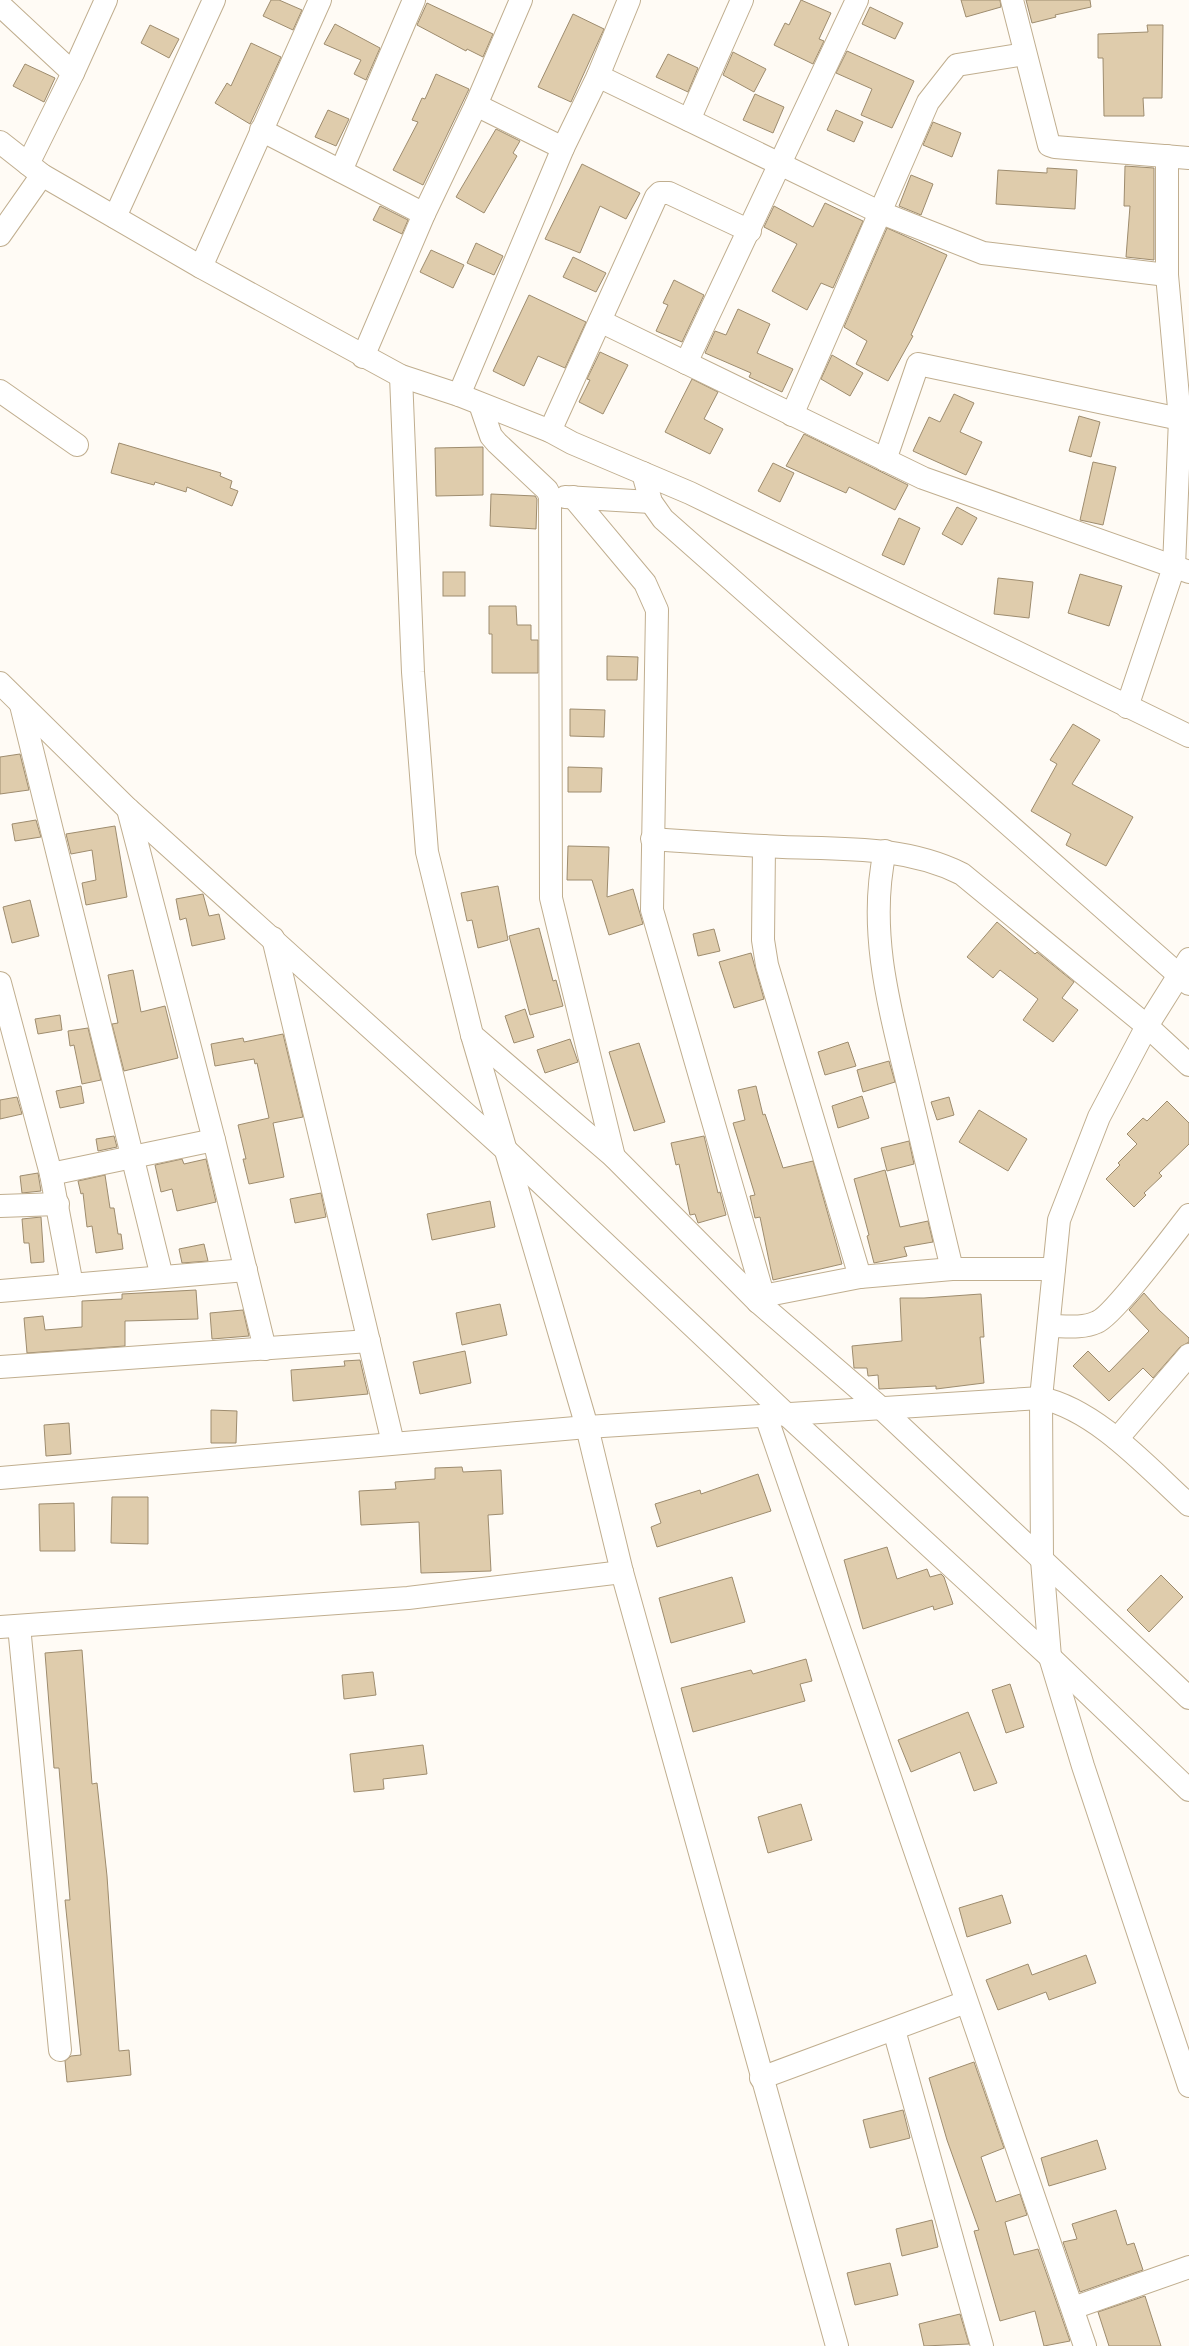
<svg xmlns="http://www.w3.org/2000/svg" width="1189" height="2346" font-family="Lato,sans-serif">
	<rect width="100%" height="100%" fill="#fffbf5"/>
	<g fill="#dfccac" stroke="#9e8c6e">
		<polygon points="271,0 279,0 302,10 293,30 263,16"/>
		<polygon points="801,0 831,13 819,39 824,41 813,64 774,45 785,23 789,25"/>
		<polygon points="961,0 1000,0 1001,7 966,17"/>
		<polygon points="1026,0 1090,0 1091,7 1055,15 1056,17 1032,23"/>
		<polygon points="427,3 493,34 483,57 467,49 466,51 417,25"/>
		<polygon points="870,7 903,23 895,39 862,24"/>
		<polygon points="573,14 604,29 571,102 538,87"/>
		<polygon points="335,24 380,48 366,80 354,74 361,60 324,44"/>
		<polygon points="150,25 179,39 169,58 141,43"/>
		<polygon points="1147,25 1163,25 1162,98 1143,98 1144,116 1104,116 1103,58 1098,58 1098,34 1148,32"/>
		<polygon points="251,43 281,57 250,124 215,103 227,83 231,86"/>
		<polygon points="847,51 914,81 892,128 861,115 872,89 836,73"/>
		<polygon points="733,52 766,69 754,92 723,75"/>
		<polygon points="668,54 698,68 688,92 656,77"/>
		<polygon points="25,64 55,78 44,102 13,86"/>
		<polygon points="436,74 469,89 423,185 393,170 418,122 412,120 422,98 425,99"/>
		<polygon points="755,94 784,107 773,133 743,120"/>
		<polygon points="328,110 349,119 336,146 315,137"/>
		<polygon points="836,110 863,122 854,142 827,130"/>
		<polygon points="933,122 961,133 952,157 923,145"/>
		<polygon points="496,129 520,141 513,153 517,156 510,168 484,213 456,197"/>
		<polygon points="582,164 640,193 626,219 600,206 580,253 545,239"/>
		<polygon points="1125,166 1154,168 1154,260 1126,257 1130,206 1124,206"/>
		<polygon points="1047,168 1077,170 1075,209 996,204 998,170 1047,173"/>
		<polygon points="911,175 933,184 921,215 899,206"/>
		<polygon points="825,203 863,221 833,288 821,283 807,310 772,291 797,244 764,227 774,206 813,227"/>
		<polygon points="380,206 408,220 402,234 373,220"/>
		<polygon points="887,228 947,255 911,335 913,336 888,381 856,364 867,341 844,327"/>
		<polygon points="476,243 503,256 494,275 467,263"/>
		<polygon points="431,250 464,265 453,288 420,272"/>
		<polygon points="573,257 606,273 596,292 563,277"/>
		<polygon points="674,280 704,295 682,342 656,331 668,305 663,303"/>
		<polygon points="529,295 586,322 565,368 538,356 524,386 493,371"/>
		<polygon points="738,309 770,324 757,353 793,369 782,392 749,377 751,373 705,353 715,331 726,335"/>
		<polygon points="600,352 628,365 603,414 579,402 590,380 587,379"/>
		<polygon points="832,355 863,373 850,396 821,379"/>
		<polygon points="692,379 718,392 704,419 723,429 710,454 665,432"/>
		<polygon points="954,394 974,403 960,432 982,442 966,475 913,451 929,417 940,422"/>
		<polygon points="1079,416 1100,422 1091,457 1069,451"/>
		<polygon points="804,434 908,485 895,510 849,487 846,493 786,466"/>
		<polygon points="119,443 221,473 220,476 232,481 230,488 238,491 232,506 187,487 186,492 155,482 154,485 111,473"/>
		<polygon points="483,447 483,495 436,496 435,448"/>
		<polygon points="1093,462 1116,467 1103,525 1080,520"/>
		<polygon points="773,463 794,473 780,502 758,491"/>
		<polygon points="491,494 535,496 537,499 536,529 490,526"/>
		<polygon points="957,507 977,518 962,545 942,534"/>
		<polygon points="899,518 920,528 904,565 882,555"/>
		<rect x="443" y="572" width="22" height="24"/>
		<polygon points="1080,574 1122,586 1109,626 1068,613"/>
		<polygon points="998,578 1033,582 1029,618 994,614"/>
		<polygon points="489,606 516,606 517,625 531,625 531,640 538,640 538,673 492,673 492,634 489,634"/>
		<polygon points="607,656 638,657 637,680 607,680"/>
		<polygon points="570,709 605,710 604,737 570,736"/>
		<polygon points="1073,724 1100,740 1072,784 1133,817 1106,866 1066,845 1071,834 1031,811 1057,764 1050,760"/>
		<polygon points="20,754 29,790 0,794 0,757"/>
		<polygon points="568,767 602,768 601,792 568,792"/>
		<polygon points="36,820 41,837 15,841 12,824"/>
		<polygon points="115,826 127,897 86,905 82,883 96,880 92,850 71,854 66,834"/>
		<polygon points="568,846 609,847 607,897 633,889 643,924 609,935 592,880 567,880"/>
		<polygon points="498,886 508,940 478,948 472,920 467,921 461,893"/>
		<polygon points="203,894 209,916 219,914 225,939 192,946 186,918 180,920 176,899"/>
		<polygon points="30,900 39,936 12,943 3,907"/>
		<polygon points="997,922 1035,954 1037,952 1074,982 1062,998 1078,1010 1053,1042 1023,1020 1038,999 1000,970 993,978 967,957"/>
		<polygon points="539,928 553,981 556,980 563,1006 530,1015 509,936"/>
		<polygon points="714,929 720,951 698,956 693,934"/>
		<polygon points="751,953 764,999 734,1008 719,962"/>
		<polygon points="133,970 141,1012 165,1006 178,1058 124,1071 112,1024 118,1023 108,975"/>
		<polygon points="525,1009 534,1037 514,1043 505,1016"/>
		<polygon points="60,1015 62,1030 38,1034 35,1019"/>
		<polygon points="88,1028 101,1080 82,1084 74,1045 70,1046 68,1031"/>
		<polygon points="283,1034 303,1117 273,1123 284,1177 249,1184 243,1159 246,1159 238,1125 269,1118 257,1063 255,1064 254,1059 215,1066 211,1044 243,1038 244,1042"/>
		<polygon points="570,1039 578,1062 545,1073 537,1050"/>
		<polygon points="848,1042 856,1066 825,1075 818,1052"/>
		<polygon points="639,1043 665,1122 634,1131 609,1052"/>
		<polygon points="889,1061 895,1082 863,1092 857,1070"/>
		<polygon points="81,1086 84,1103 60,1108 56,1091"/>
		<polygon points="756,1086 763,1115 765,1114 783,1168 813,1161 842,1264 773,1280 760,1217 755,1218 750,1196 755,1195 733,1123 745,1120 738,1090"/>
		<polygon points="862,1096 869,1118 838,1128 832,1106"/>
		<polygon points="17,1097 22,1114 0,1119 0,1100"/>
		<polygon points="949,1097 954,1115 937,1120 931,1102"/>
		<polygon points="1167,1101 1189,1123 1189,1144 1159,1173 1162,1176 1144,1193 1146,1195 1134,1207 1106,1179 1120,1165 1118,1163 1137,1144 1127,1134 1143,1118 1147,1121"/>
		<polygon points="979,1110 1027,1139 1008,1171 959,1142"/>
		<polygon points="114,1136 117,1147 98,1151 96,1139"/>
		<polygon points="704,1136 718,1193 720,1192 726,1215 698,1223 695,1214 690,1215 679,1164 676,1165 671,1143"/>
		<polygon points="909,1141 914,1164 887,1171 881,1148"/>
		<polygon points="182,1159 184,1164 206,1159 216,1202 177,1211 172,1189 161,1192 155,1165"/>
		<polygon points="885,1170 900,1227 928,1221 933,1242 904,1247 907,1256 874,1263 867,1236 869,1235 854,1179"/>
		<polygon points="38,1173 41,1191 22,1193 20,1176"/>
		<polygon points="105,1175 110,1208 114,1208 118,1234 121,1234 123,1249 96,1253 92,1226 87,1227 83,1193 81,1194 78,1181"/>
		<polygon points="321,1193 326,1217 295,1223 290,1199"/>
		<polygon points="490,1201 495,1227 432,1240 427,1214"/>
		<polygon points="41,1217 44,1262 31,1263 29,1243 24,1243 22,1219"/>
		<polygon points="204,1244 208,1261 182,1263 179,1249"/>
		<polygon points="196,1290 198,1319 125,1321 125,1346 27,1353 24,1318 43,1316 45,1330 82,1327 82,1301 122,1299 122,1294"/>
		<polygon points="1144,1293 1159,1310 1189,1338 1189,1342 1180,1347 1153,1378 1143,1368 1109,1401 1073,1366 1088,1351 1109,1372 1149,1331 1129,1310"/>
		<polygon points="981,1294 984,1337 980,1337 984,1383 936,1389 936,1386 879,1389 878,1375 868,1376 867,1368 854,1368 852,1346 902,1341 900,1298 924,1298"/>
		<polygon points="500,1304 507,1335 462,1345 456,1313"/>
		<polygon points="243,1310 249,1336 212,1339 210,1313"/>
		<polygon points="465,1351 471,1383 420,1394 413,1362"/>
		<polygon points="360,1360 368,1394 293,1401 291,1370 345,1366 344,1361"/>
		<polygon points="211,1410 237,1411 236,1443 211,1443"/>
		<polygon points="69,1423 71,1454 46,1456 44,1425"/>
		<polygon points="462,1467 463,1472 501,1470 503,1514 488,1515 491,1571 421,1573 419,1522 361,1525 359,1491 396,1489 395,1482 435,1479 435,1468"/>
		<polygon points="758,1474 771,1511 657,1547 651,1527 661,1523 655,1504 700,1490 701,1494"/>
		<polygon points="112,1497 148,1497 148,1544 111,1543"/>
		<polygon points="74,1503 75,1551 40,1551 39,1504"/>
		<polygon points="887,1547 897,1579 927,1569 930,1577 941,1574 944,1577 953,1604 934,1610 933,1606 863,1629 844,1560"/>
		<polygon points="1161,1575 1183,1597 1149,1632 1127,1610"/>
		<polygon points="732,1577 745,1622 671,1643 659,1598"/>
		<polygon points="82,1650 92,1784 97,1783 107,1876 119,2051 129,2050 131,2075 67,2082 65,2061 71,2056 81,2055 65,1900 70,1900 59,1768 54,1768 45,1653"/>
		<polygon points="806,1659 812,1681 800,1684 805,1701 693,1732 681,1688 751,1670 753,1674"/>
		<polygon points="373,1672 376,1695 344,1699 342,1675"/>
		<polygon points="1010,1684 1024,1727 1006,1733 992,1690"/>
		<polygon points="968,1712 997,1783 974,1791 960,1752 911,1772 898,1740"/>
		<polygon points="423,1745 427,1774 383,1779 384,1789 354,1792 350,1754"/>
		<polygon points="801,1804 812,1840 768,1853 758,1817"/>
		<polygon points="1002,1895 1011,1923 967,1937 959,1908"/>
		<polygon points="1086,1955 1096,1983 1049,2000 1046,1992 998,2010 986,1980 1028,1964 1032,1975"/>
		<polygon points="974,2062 1004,2148 981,2157 996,2202 1020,2194 1027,2215 1005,2222 1014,2255 1038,2249 1070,2341 1044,2346 1035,2311 1000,2321 974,2231 979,2230 947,2140 929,2078"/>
		<polygon points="903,2110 910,2138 870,2148 863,2120"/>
		<polygon points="1097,2140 1106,2169 1049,2186 1041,2158"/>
		<polygon points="1116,2210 1127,2245 1134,2243 1143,2270 1080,2292 1063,2242 1077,2239 1072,2224"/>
		<polygon points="932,2220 938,2247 902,2256 896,2229"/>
		<polygon points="890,2263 898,2295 855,2305 847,2273"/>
		<polygon points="1145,2296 1161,2346 1109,2346 1098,2312"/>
		<polygon points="960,2314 969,2344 924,2346 919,2324"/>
	</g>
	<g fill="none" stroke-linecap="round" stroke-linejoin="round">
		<g stroke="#c0ae8f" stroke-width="24">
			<g id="minor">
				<polyline points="1012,0 1049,145 1055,147 1189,158"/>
				<polyline points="0,5 73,73"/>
				<polyline points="598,76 879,212 983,253 1167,275"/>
				<polyline points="689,120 742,0"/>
				<polyline points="261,130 424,214"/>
				<polyline points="0,142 42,175 201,267 401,376 459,395 550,431 572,443 690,493 1189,736"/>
				<polyline points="563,148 598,76 629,0"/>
				<polyline points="28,164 73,73 106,0"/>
				<polyline points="341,171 414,0"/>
				<polyline points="115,217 214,0"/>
				<polyline points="0,235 42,175"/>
				<polyline points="201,267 320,0"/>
				<polyline points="600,321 923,478 1189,572"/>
				<polyline points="363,357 424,214 476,105 521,0"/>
				<polyline points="686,363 857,0"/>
				<polyline points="401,376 413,672 427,852 472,1035 587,1427 622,1572 837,2346"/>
				<polyline points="0,391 77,445"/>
				<polyline points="459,395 563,148 476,105"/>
				<polyline points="480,404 491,436 497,443 547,490 550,496 551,898 614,1157"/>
				<polyline points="792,415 928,102 957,65 1025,54"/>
				<polyline points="550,431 656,197 660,193 669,193 750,231"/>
				<polyline points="885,460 918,364 1180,419"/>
				<polyline points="643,473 651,502 663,519 1189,984"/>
				<polyline points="565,497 651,502"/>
				<polyline points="573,497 645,583 657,610 652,910 764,1298"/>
				<polyline points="0,683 128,809 506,1150 787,1415 1050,1657 1189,1790"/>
				<polyline points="21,705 162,1277"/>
				<polyline points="1127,707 1174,567 1180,419 1167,275 1167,156"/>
				<polyline points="128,809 214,1140 265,1349"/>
				<path d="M652 839C695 842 739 845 783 847 844 849 906 846 962 874L1147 1026 1189 1065"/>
				<polyline points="764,846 763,940 767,965 860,1277"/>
				<path d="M885 851C867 933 891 1013 910 1093 924 1151 938 1210 952 1269"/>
				<polyline points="273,938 393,1443"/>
				<polyline points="0,983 51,1174 72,1285"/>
				<polyline points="472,1035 614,1157 758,1302 881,1408 1189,1698"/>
				<polyline points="51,1174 214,1140"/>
				<polyline points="0,1206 58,1204"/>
				<polyline points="0,1291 246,1270"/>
				<polyline points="758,1302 773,1294 860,1277 952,1269 1054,1269"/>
				<path d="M1049 1326C1064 1326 1082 1329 1097 1322 1113 1316 1174 1234 1189 1215"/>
				<polyline points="0,1367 369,1341"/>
				<polyline points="766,1416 1085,2346"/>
				<polyline points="1117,1439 1189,1355"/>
				<path d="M0 1478 587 1427 1041 1398C1097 1410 1148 1468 1189 1505"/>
				<polyline points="19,1626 60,2050"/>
				<polyline points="0,1627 408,1598 622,1572"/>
				<polyline points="894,2030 982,2346"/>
				<polyline points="761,2078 966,2002"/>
				<polyline points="1073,2308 1189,2267"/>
			</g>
		</g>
		<g stroke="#c0ae8f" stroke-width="24">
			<polyline id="major" points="1189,959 1147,1026 1099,1117 1059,1220 1041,1398 1042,1560 1050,1657 1083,1766 1189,2086"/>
		</g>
		<use href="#minor" stroke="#fff" stroke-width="22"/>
		<use href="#major" stroke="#fff" stroke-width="22"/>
	</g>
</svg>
